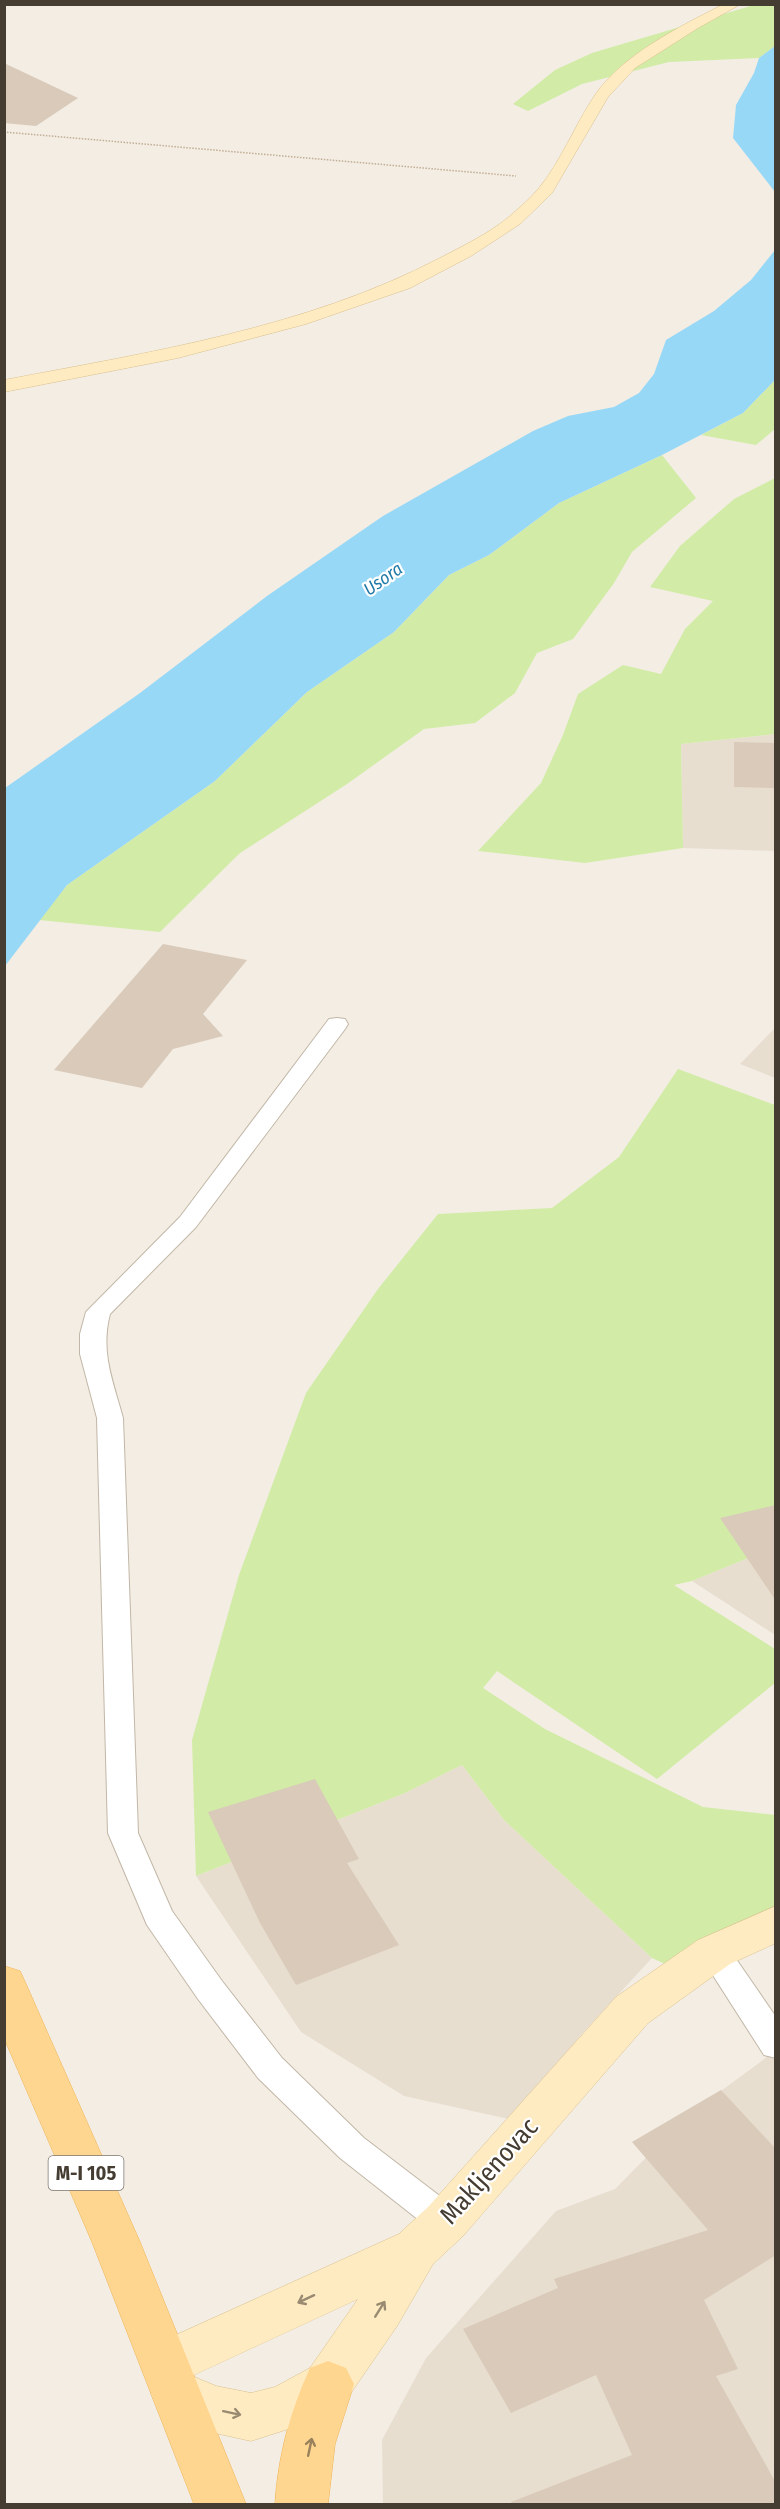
<svg xmlns="http://www.w3.org/2000/svg" width="780" height="2509" font-family="'Fira Sans Condensed',sans-serif">
	<rect width="100%" height="100%" fill="#f3ede3"/>
	<g fill="#e8ded0">
		<polygon points="775,734 775,851 683,848 681,744"/>
		<polygon points="775,1028 775,1078 740,1064"/>
		<polygon points="775,1547 775,1635 692,1581"/>
		<polygon points="462,1765 504,1820 652,1958 581,2035 513,2120 404,2096 301,2032 196,1876 405,1793"/>
		<polygon points="775,2051 775,2504 383,2504 382,2440 426,2358 556,2211 615,2189 687,2116"/>
	</g>
	<g fill="#d2eca7">
		<polygon points="754,5 775,5 775,46 759,58 669,62 582,84 528,111 513,104 555,70 592,53"/>
		<polygon points="775,380 775,429 756,445 701,435 743,413"/>
		<polygon points="662,455 696,498 632,552 614,583 573,639 537,653 515,693 475,723 424,729 347,784 240,853 160,932 39,920 67,885 215,781 307,692 394,632 449,575 489,555 559,503"/>
		<polygon points="775,478 775,734 681,744 683,848 585,863 478,851 541,783 563,735 578,694 623,665 661,674 685,629 713,601 650,587 680,546 734,499"/>
		<polygon points="678,1069 775,1105 775,1547 692,1581 674,1585 775,1649 775,1683 657,1779 497,1671 483,1688 545,1729 703,1807 775,1815 775,1929 705,1982 652,1958 504,1820 462,1765 405,1793 196,1876 192,1740 239,1575 306,1393 378,1289 438,1214 552,1208 619,1157"/>
	</g>
	<g fill="#98d8f7">
		<polygon points="775,46 775,192 733,138 736,105 754,73 759,58"/>
		<polygon points="775,250 775,380 743,413 662,455 559,503 489,555 449,575 394,632 307,692 215,781 67,885 5,966 5,788 140,693 267,596 383,516 533,431 568,416 614,407 639,393 654,374 666,340 714,311 751,280"/>
	</g>
	<g fill="#d9caba">
		<polygon points="4,63 78,98 36,126 4,123"/>
		<polygon points="734,742 776,743 776,788 734,787"/>
		<polygon points="163,944 247,960 203,1014 223,1036 173,1049 142,1088 54,1070"/>
		<polygon points="776,1505 776,1601 720,1518"/>
		<polygon points="315,1779 359,1859 347,1863 399,1945 296,1985 260,1923 208,1812"/>
		<polygon points="721,2090 776,2149 776,2255 704,2300 738,2369 716,2376 776,2483 776,2505 512,2505 511,2502 632,2455 596,2375 511,2413 463,2329 558,2288 554,2279 708,2230 632,2142"/>
	</g>
	<g fill="none" stroke-linecap="round" stroke-linejoin="round">
		<g stroke="#c2b7a7" stroke-width="2">
			<g id="lane">
				<path d="M337 1018 345 1019 348 1024 345 1029 196 1227 110 1314C100 1352 113 1381 123 1418L138 1833 172 1911 222 1981 282 2058 364 2138 458 2210 464 2221 458 2232 446 2236 434 2232 340 2158 258 2078 198 1999 147 1925 108 1833 97 1418 80 1354V1334L86 1312 180 1217 329 1019Z"/>
				<polygon points="714,1939 725,1943 776,2017 776,2058 764,2055 698,1952 703,1943"/>
			</g>
		</g>
		<g stroke="#dac18f" stroke-width="1">
			<g id="secondary">
				<path d="M724 4H741L698 28 635 68 608 97 552 193 520 224 471 256 410 288 306 324 178 358 4 392V380C151 352 306 328 440 258 463 246 490 233 510 216 519 208 531 198 539 188 560 163 576 123 595 95 623 54 681 26 724 4Z"/>
				<path d="M776 1906V1943L730 1964 648 2023 463 2236 433 2264 397 2326 346 2400 304 2424 251 2441 215 2433 159 2411 151 2394 156 2384 147 2380 140 2364 147 2348 399 2234 429 2206 616 1997 698 1940ZM358 2299 310 2368 275 2387 251 2393 216 2386 192 2376Z"/>
			</g>
		</g>
		<g stroke="#efb455" stroke-width="1">
			<g id="primary">
				<polygon points="4,1966 20,1971 26,1984 140,2242 246,2504 194,2504 92,2242 4,2038"/>
				<path d="M328 2361 346 2368 354 2384 335 2444 328 2504H275C278 2457 290 2411 310 2368Z"/>
			</g>
		</g>
		<polyline stroke="#c2ae94" stroke-width="1.5" stroke-dasharray="1.5 1.5" stroke-linecap="butt" points="4,132 516,176"/>
		<use href="#lane" fill="#fff" fill-rule="evenodd"/>
		<use href="#secondary" fill="#ffebc1" fill-rule="evenodd"/>
		<use href="#primary" fill="#ffd690" fill-rule="evenodd"/>
	</g>
	<defs><path id="oneway-shaft" d="M-6 0H5M1.5-3L5.5 0L1.5 3" fill="none" stroke-width="1.6" stroke-linecap="round" stroke-linejoin="round" transform="scale(1.5)"/></defs>
	<g stroke="#998b72">
		<use href="#oneway-shaft" transform="translate(306 2299) rotate(155)"/>
		<use href="#oneway-shaft" transform="translate(380 2309) rotate(-58)"/>
		<use href="#oneway-shaft" transform="translate(232 2413) rotate(12)"/>
	</g>
	<use stroke="#99815c" href="#oneway-shaft" transform="translate(310 2447) rotate(-78)"/>
	<g text-anchor="middle" dominant-baseline="central" stroke-width="4.5" stroke-linejoin="round" paint-order="stroke">
		<g font-size="18" font-style="italic" fill="#207ba9" stroke="#fff">
			<text transform="translate(383 579) rotate(-35)">Usora</text>
		</g>
		<rect fill="#fff" stroke="#7d7670" stroke-width="1.5" x="48.5" y="2156" width="75" height="34" rx="4.5"/>
		<g font-size="20" font-weight="bold" fill="#453c32">
			<text x="86" y="2173">M-I 105</text>
		</g>
		<g font-size="26" fill="#453c32" stroke="#fff">
			<text transform="translate(489 2171) rotate(-48)">Makljenovac</text>
		</g>
	</g>
	<rect width="780" height="2509" fill="none" stroke="#453c32" stroke-width="12"/>
</svg>
